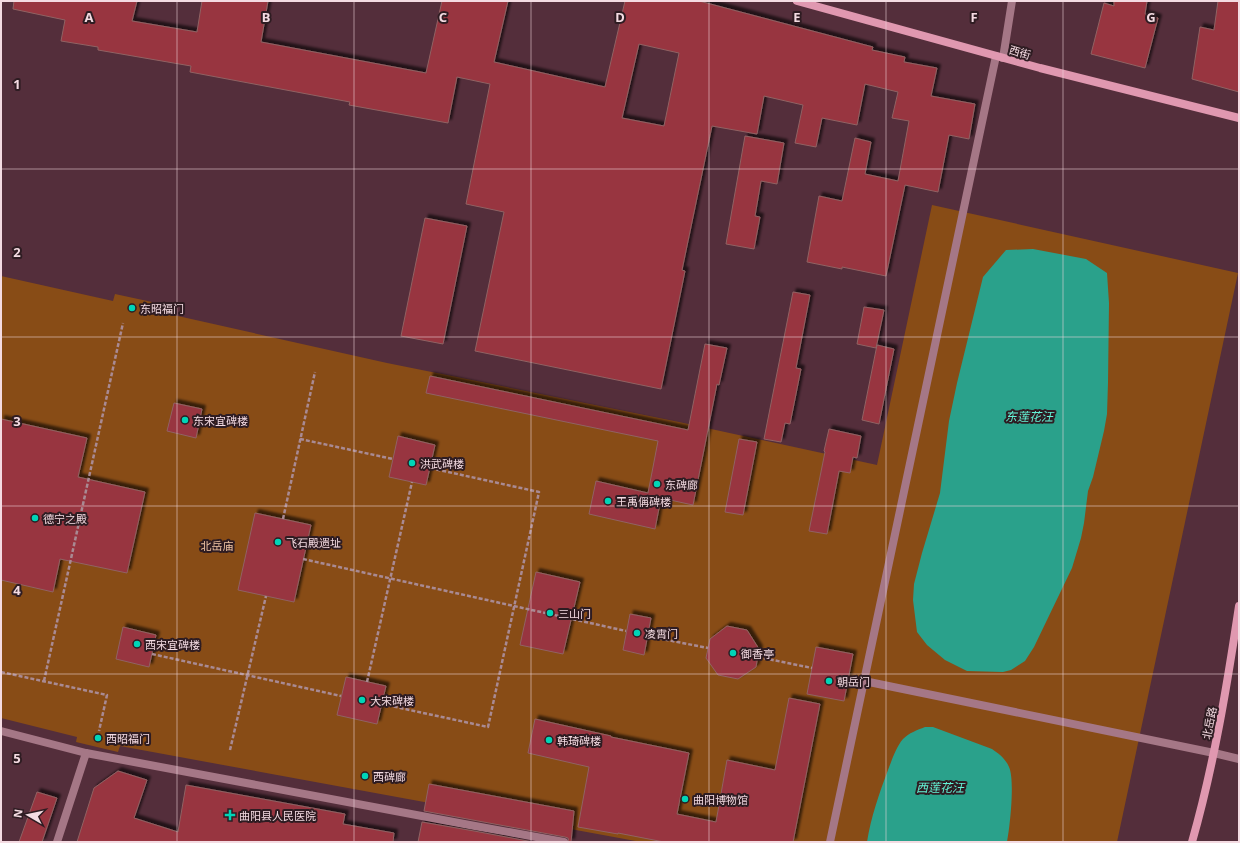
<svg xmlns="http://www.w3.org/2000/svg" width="1240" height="843" font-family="'Noto Sans','Noto Sans SC',sans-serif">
	<defs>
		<filter id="shadow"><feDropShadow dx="3.5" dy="-3.5" stdDeviation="1" flood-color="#0009"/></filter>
	</defs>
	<rect width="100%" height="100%" fill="#542e3b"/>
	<polygon fill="#884c16" points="932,205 1238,273 1117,842 641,842 120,746 118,752 76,742 77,737 1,718 1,276 113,301 115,294 152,302 151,310 387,363 679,422 877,465"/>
	<g fill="#2aa18b">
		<polygon points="1033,249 1086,259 1107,273 1109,303 1108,383 1107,414 1104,431 1093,477 1088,491 1084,523 1081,538 1072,568 1034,647 1025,661 1011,670 1003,672 967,671 945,660 927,645 917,632 913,600 914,584 922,553 940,493 949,421 957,383 983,277 1006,250"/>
		<path d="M925 727H933L992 749C998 753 1006 759 1009 767 1015 780 1010 827 1007 842H867C871 817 879 794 888 770 892 760 896 747 903 739 909 733 917 730 925 727Z"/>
	</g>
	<g fill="#98343f" stroke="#906263" fill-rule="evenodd" filter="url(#shadow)">
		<path d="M14 1H137L132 21 197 32 202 1H268L261 42 426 73 442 1H508L494 62 605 87 625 1H699L873 47 872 50 905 57 904 62 937 68 931 96 975 104 969 139 949 135 938 192 905 185 886 276 842 267V269L807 262 819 196 842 201 855 138 871 142 865 174 898 181 909 121 892 118 898 92 865 84 857 125 822 118 816 147 795 143 803 105 764 96 757 134 712 126 682 270 685 271 661 389 475 351 504 212 466 204 490 84 457 77 448 123 349 105 350 102 190 72 191 66 98 50V47L61 41 65 20 13 9ZM639 44 679 53 664 126 622 118Z"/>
		<polygon points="1114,1 1147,1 1145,14 1158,18 1145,68 1091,54 1104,3 1114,6"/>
		<polygon points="1218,1 1239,1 1239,92 1192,79 1200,27 1214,30"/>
		<polygon points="745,136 784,143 777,184 761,181 755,216 760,217 754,249 726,244"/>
		<polygon points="425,218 467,226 443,344 401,336"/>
		<polygon points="793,292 810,295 796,368 801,369 790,424 785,423 781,442 764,439"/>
		<polygon points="864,307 884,310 876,348 857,344"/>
		<polygon points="705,344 727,348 719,385 717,384 693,505 661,498 655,529 589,514 596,481 648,493 658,441 426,393 430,376 688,430"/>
		<polygon points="877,345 894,349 879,424 862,420"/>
		<polygon points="174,403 202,409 196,438 167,431"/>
		<polygon points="1,419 87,438 78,477 145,492 127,573 60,559 53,592 1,580"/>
		<polygon points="829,429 861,436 857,458 853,457 850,473 839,471 827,534 809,531 825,452 824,451"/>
		<polygon points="398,436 435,445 426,485 389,477"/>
		<polygon points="739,439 757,442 743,515 725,512"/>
		<polygon points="255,513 311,525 294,602 238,590"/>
		<polygon points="536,572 580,582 563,654 520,645"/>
		<polygon points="630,614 651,618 644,655 623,650"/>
		<polygon points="727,626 747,630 759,649 756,667 738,679 718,675 706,658 710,639"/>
		<polygon points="123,627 156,635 149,667 116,659"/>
		<polygon points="816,647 853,654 844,701 807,694"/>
		<polygon points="346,677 386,686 377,724 337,715"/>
		<polygon points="789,698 820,704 793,842 664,842 618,833 618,834 578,827 589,767 528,753 535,719 611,736 611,737 689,753 677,814 716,822 727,760 775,770"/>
		<polygon points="118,771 147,780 134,818 178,832 186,785 345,814 343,824 394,833 393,842 77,842 94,788"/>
		<polygon points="429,784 574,811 571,842 569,842 568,838 565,837 424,811"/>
		<polygon points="37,792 57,798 42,842 19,842"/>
		<polygon points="422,822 474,831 533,842 418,842"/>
	</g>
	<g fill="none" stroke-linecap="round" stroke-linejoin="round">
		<g stroke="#a98a93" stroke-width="2.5" stroke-dasharray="4 2" stroke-linecap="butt">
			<polyline points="300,439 393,459"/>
			<polyline points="283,519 315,372"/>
			<polyline points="303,559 626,631"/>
			<polyline points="647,636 708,648"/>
			<polyline points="152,654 341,696"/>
			<polyline points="758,657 812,668"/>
			<polyline points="1,672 107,695 99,731"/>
			<polyline points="44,681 123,323"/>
			<polyline points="367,682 412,482"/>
			<polyline points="382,704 488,727 539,492 430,468"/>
			<polyline points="230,750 266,596"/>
		</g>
		<g stroke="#a57786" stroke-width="8">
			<polyline points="864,681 1214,753"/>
			<polyline points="830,842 996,56"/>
		</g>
		<g stroke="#a57786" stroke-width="8">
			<polyline points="1003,58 1012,1"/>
			<polyline points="1,731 86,753 475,826 564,842"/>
			<polyline points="1214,753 1239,759"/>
			<polyline points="57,842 86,753"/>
		</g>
		<g stroke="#e098b0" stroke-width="8">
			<polyline points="797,1 1040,68 1239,118"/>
			<path d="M1192 842C1214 765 1227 686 1239 606"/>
		</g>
	</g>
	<path fill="none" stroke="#f4dbe2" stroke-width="1" stroke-opacity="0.55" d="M177 1V842M354 1V842M531 1V842M709 1V842M886 1V842M1063 1V842M1 169H1239M1 337H1239M1 506H1239M1 674H1239"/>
	<g fill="#00d5b7" stroke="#2e1c22" stroke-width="1.5">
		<circle cx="132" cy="308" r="4"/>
		<circle cx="185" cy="420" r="4"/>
		<circle cx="412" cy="463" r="4"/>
		<circle cx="657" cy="484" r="4"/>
		<circle cx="608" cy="501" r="4"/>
		<circle cx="35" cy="518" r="4"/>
		<circle cx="278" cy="542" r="4"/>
		<circle cx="550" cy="613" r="4"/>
		<circle cx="637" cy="633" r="4"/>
		<circle cx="137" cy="644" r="4"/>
		<circle cx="733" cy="653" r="4"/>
		<circle cx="829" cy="681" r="4"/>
		<circle cx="362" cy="700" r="4"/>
		<circle cx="98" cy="738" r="4"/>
		<circle cx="549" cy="740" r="4"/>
		<circle cx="365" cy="776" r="4"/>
		<circle cx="685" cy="799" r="4"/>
		<path d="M228 809h4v4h4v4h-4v4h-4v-4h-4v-4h4z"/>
	</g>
	<g text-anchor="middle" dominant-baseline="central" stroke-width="4" stroke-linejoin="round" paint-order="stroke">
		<g font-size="11" fill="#f4dbe2" stroke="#2e1c22">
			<text transform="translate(1020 52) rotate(16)">西街</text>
			<text transform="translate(1209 723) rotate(-79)">北岳路</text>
		</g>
		<g font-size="11" fill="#f4dbe2" stroke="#2e1c22" text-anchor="start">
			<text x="140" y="308">东昭福门</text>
			<text x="193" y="420">东宋宜碑楼</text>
			<text x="420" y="463">洪武碑楼</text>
			<text x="665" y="484">东碑廊</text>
			<text x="616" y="501">王禹偁碑楼</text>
			<text x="43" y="518">德宁之殿</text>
			<text x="286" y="542">飞石殿遗址</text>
			<text x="558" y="613">三山门</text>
			<text x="645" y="633">凌霄门</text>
			<text x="145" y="644">西宋宜碑楼</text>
			<text x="741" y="653">御香亭</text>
			<text x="837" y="681">朝岳门</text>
			<text x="370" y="700">大宋碑楼</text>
			<text x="106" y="738">西昭福门</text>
			<text x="557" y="740">韩琦碑楼</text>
			<text x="373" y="776">西碑廊</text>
			<text x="693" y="799">曲阳博物馆</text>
			<text x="239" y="815">曲阳县人民医院</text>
		</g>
		<g font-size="11" fill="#f0c4a4" stroke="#2e1c22">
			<text x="217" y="545">北岳庙</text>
		</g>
		<g font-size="12" font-style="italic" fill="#64f4d7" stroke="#2e1c22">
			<text x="1029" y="416">东莲花汪</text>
			<text x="940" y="787">西莲花汪</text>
		</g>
	</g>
	<g font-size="13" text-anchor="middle" font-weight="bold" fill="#f4dbe2" stroke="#2e1c22" stroke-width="4" stroke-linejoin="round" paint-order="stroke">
		<text x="89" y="22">A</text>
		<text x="266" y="22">B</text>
		<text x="443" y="22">C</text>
		<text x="620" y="22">D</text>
		<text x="797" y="22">E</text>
		<text x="974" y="22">F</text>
		<text x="1151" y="22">G</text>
		<text x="17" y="89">1</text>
		<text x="17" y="257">2</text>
		<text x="17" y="426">3</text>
		<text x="17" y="595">4</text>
		<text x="17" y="763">5</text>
	</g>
	<rect width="1240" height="843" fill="none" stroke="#f4dbe2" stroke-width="4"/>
	<g transform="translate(28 815) rotate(279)" stroke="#2e1c22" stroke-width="3" paint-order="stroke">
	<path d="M0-3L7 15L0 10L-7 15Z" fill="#f4dbe2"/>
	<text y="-6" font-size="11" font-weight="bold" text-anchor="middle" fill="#f4dbe2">N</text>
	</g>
</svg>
